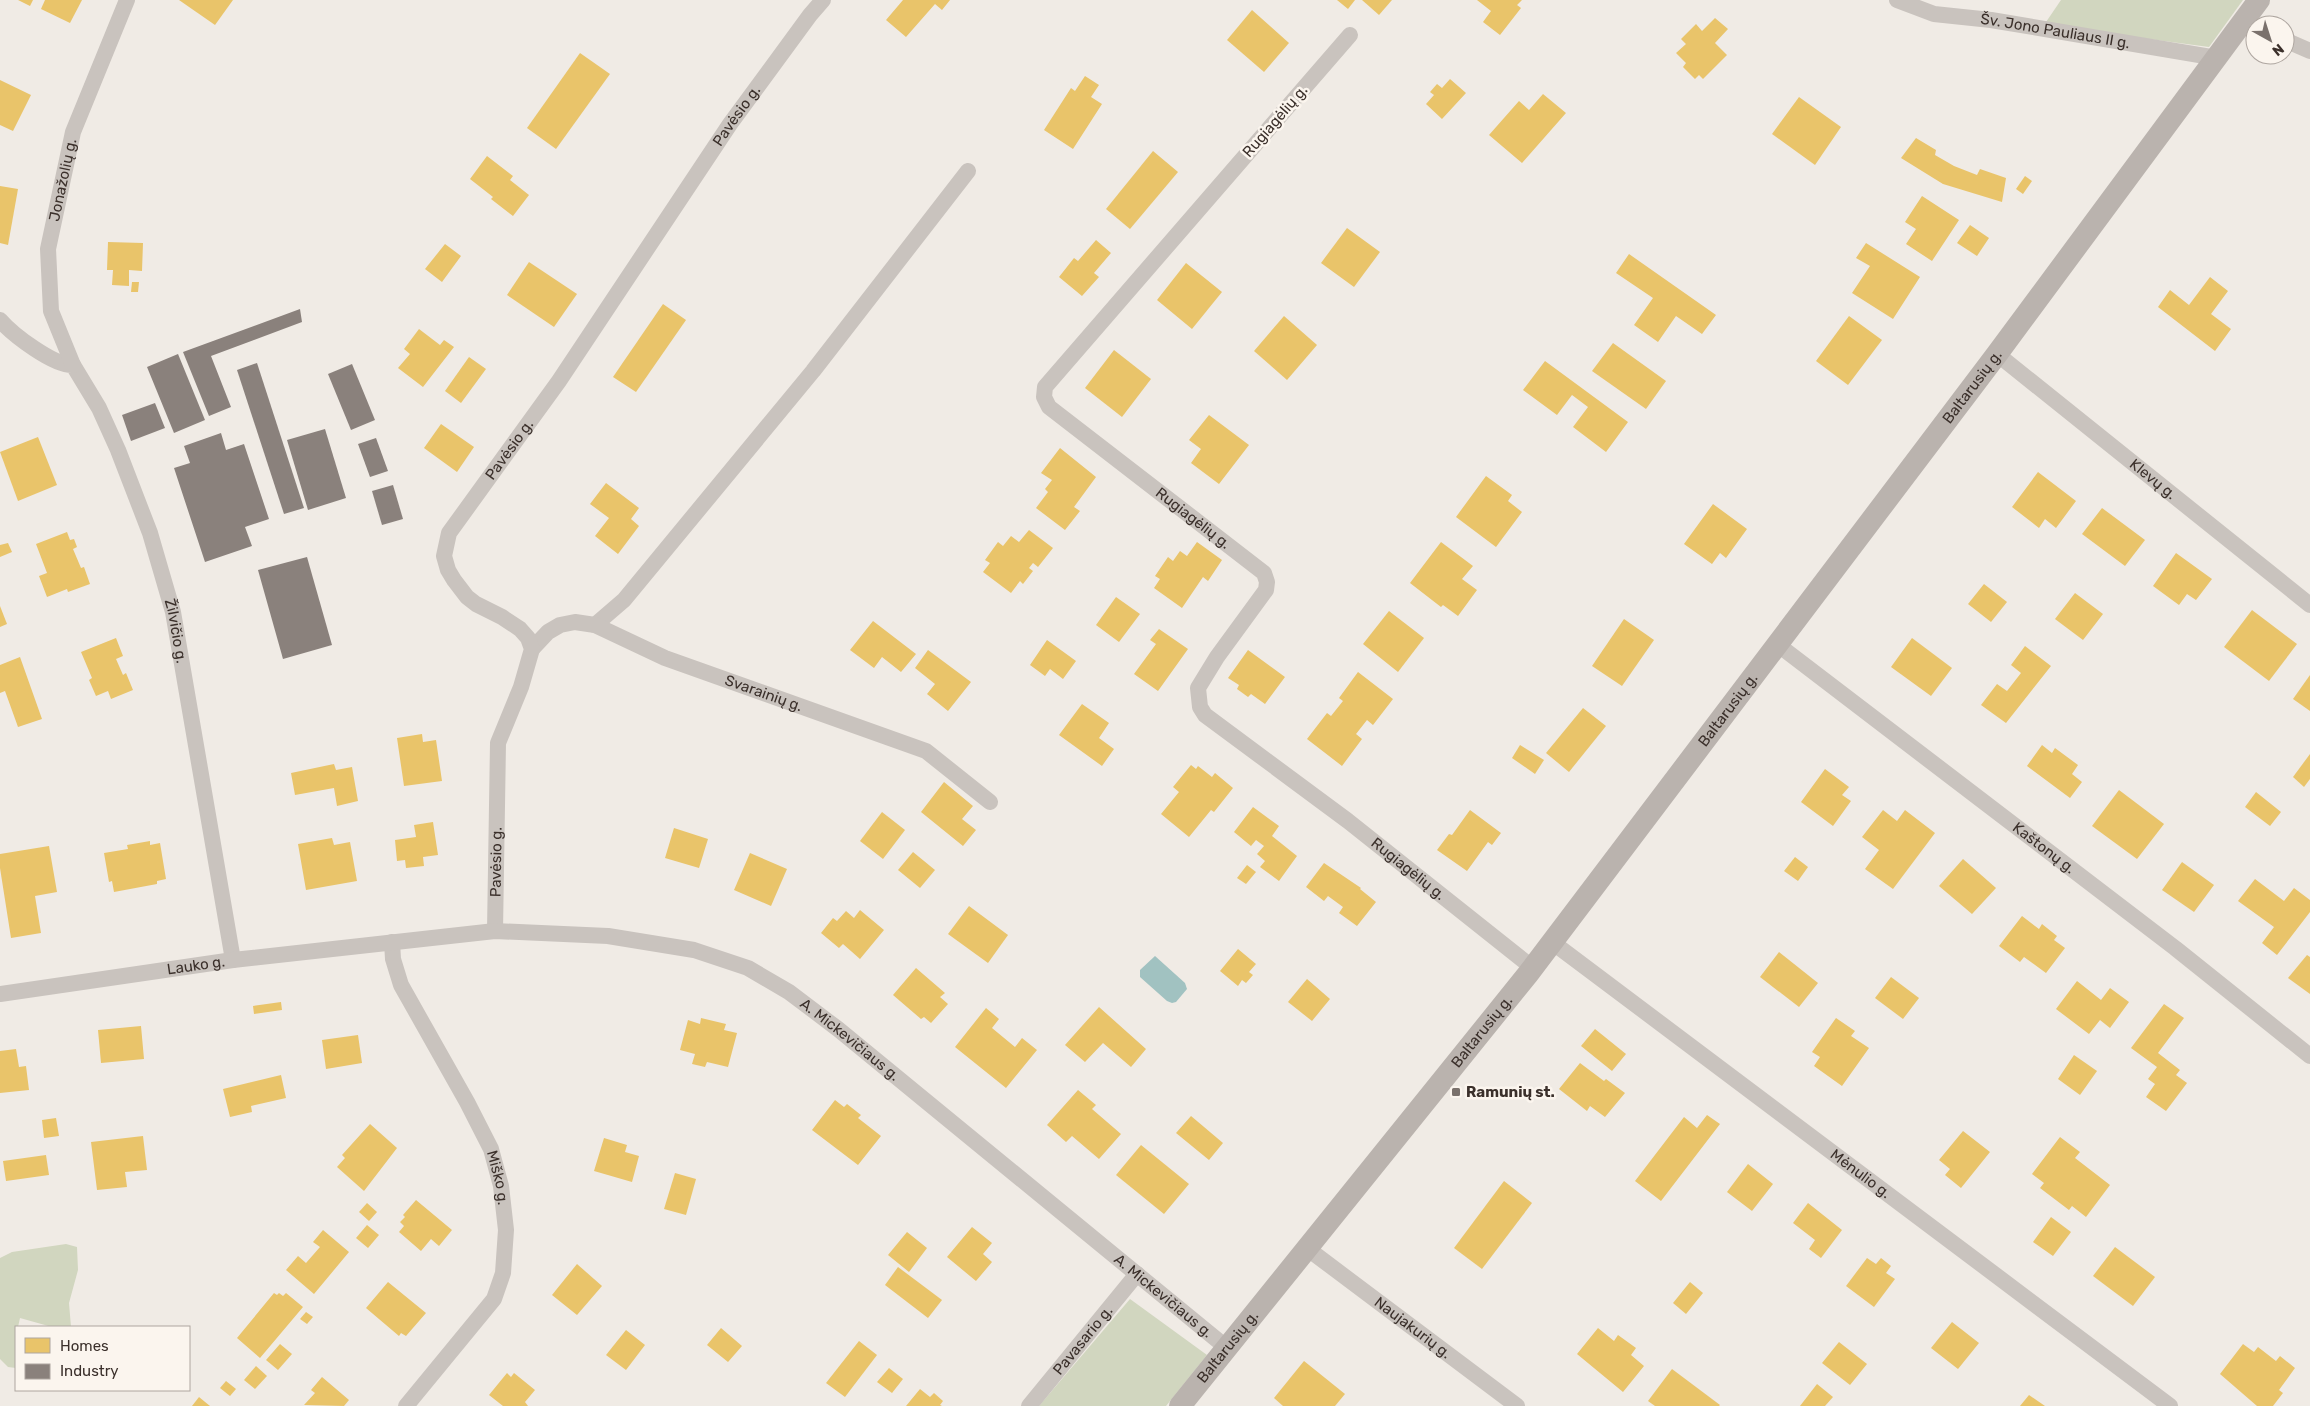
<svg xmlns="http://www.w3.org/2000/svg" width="2310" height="1406" font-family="Rubik,sans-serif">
	<rect width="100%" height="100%" fill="#f0ebe5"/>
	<g fill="#d1d6bf">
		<polygon points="2061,0 2243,0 2209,47 2044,25"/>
		<polygon points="66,1244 77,1247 78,1270 69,1303 71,1327 52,1327 20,1318 18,1327 16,1327 16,1368 8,1367 0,1359 0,1258 12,1252"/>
		<polygon points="1130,1299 1207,1355 1166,1406 1039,1406"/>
	</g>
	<polygon fill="#a1c2c1" points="1155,956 1185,983 1187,989 1176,1002 1172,1003 1167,1001 1140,977 1140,970"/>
	<g fill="#e9c46a">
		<polygon points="18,0 33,0 30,6"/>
		<polygon points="45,0 82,0 70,23 41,9"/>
		<polygon points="179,0 233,0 215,25"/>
		<polygon points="903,0 950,0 942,10 935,4 906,37 886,20"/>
		<polygon points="1337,0 1355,0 1348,9"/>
		<polygon points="1362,0 1392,0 1379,15"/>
		<polygon points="1477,0 1522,0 1517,5 1521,8 1500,35 1483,22 1491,11"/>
		<polygon points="1252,10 1289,43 1264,72 1227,40"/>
		<polygon points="1715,18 1728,29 1715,43 1727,55 1703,79 1699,75 1695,79 1683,67 1686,63 1676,53 1686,44 1681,39 1696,24 1702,31"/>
		<polygon points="580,53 610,74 556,149 527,128"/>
		<polygon points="1085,76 1099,85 1091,97 1102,104 1073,149 1044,130 1071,88 1075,91"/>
		<polygon points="1450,79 1466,93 1442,119 1426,104 1434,95 1430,92 1437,84 1442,88"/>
		<polygon points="0,80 31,95 13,131 0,125"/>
		<polygon points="1543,94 1566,113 1522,163 1489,135 1519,101 1529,110"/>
		<polygon points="1799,97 1841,127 1815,165 1772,134"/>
		<polygon points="1916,138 1936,150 1935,155 1954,166 1977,175 1980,169 2006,178 2002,202 1943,184 1901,158"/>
		<polygon points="1153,151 1178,172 1130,229 1106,209"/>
		<polygon points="487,156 513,176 510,180 529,195 513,216 491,199 493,197 470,179"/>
		<polygon points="2025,176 2032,181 2023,194 2016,189"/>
		<polygon points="0,186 18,189 8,245 0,243"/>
		<polygon points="1922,196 1959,220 1932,261 1906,244 1916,229 1905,222"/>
		<polygon points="1970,225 1989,238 1977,256 1957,243"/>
		<polygon points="1347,228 1380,252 1354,287 1321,263"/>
		<polygon points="1096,240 1111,253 1094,273 1099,277 1082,296 1059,277 1074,258 1078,261"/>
		<polygon points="108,242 143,243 142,271 129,270 129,286 112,285 113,270 107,270"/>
		<polygon points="1866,243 1920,277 1893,319 1852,293 1870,266 1856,258"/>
		<polygon points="445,244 461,256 442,282 425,269"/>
		<polygon points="1629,254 1716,315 1702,334 1676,316 1658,342 1634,325 1653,298 1616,273"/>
		<polygon points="529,262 577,294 554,327 507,295"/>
		<polygon points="1186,263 1222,292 1192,329 1157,300"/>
		<polygon points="2210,277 2228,291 2211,314 2231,329 2215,351 2158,307 2170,290 2189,305"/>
		<polygon points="132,282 139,282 138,292 131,292"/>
		<polygon points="663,304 686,320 636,392 613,377"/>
		<polygon points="1284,316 1317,345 1287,380 1254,351"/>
		<polygon points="1849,316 1882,340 1848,385 1816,361"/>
		<polygon points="419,329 440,345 444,340 454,347 423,387 398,368 410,354 404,349"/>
		<polygon points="1613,343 1666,381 1646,409 1592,371"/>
		<polygon points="1114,350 1151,379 1122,417 1085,388"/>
		<polygon points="469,357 486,369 461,403 445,391"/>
		<polygon points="1545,361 1628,422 1606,452 1573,427 1588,407 1572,395 1557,415 1523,390"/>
		<polygon points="1209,415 1249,445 1219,484 1191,463 1201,449 1189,440"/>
		<polygon points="441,424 474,447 457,472 424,448"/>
		<polygon points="38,437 57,485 18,501 0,452"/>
		<polygon points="1060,448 1096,477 1074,507 1080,511 1065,530 1036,508 1048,492 1045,489 1052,480 1041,473"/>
		<polygon points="2038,472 2076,501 2056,528 2045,519 2039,528 2012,507"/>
		<polygon points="1486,476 1512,495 1508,501 1522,512 1496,547 1456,517"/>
		<polygon points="606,483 639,508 631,519 639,526 618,554 595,536 609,518 590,504"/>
		<polygon points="1713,504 1747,529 1726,558 1720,553 1712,564 1684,544"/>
		<polygon points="2102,508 2145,540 2125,566 2082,534"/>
		<polygon points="1029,530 1053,548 1038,567 1033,563 1029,568 1033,571 1023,584 1020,581 1011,593 983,572 990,563 985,560 998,542 1003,546 1011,536 1019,542"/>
		<polygon points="67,532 70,540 74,539 77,547 73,549 81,568 84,567 90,584 68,592 67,589 47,597 39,576 47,573 36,544"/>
		<polygon points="1197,542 1222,560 1208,581 1203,577 1182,608 1154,588 1160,579 1155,576 1168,557 1173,561 1180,551 1187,556"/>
		<polygon points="1441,542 1473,566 1462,579 1477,590 1458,616 1443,605 1441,607 1410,583"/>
		<polygon points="8,543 12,552 0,557 0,545"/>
		<polygon points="2176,553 2212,579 2196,600 2187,594 2179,605 2153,586"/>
		<polygon points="1984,584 2007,602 1991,622 1968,604"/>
		<polygon points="2075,593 2103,614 2083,640 2055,619"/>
		<polygon points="1116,597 1140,614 1119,642 1096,625"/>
		<polygon points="0,606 7,624 0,627"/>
		<polygon points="2252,610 2297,644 2269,681 2224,647"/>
		<polygon points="1389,611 1424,638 1398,672 1363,644"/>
		<polygon points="1624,619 1654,640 1622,686 1592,666"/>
		<polygon points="873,621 916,654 901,672 882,657 874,668 850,650"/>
		<polygon points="1159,629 1188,649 1158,691 1134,674 1156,644 1150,640"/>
		<polygon points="116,638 123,656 116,659 123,675 126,673 133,690 111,699 108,691 96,696 89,680 92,678 81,652"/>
		<polygon points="1912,638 1952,668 1931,696 1891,667"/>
		<polygon points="1047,640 1076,661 1063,679 1050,669 1045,676 1030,665"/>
		<polygon points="2025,646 2051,666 2006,723 1981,705 1997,684 2007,691 2021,673 2011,665"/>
		<polygon points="928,650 971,682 948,711 927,694 935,684 915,668"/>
		<polygon points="1248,650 1285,677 1265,704 1251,694 1248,697 1237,689 1239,685 1228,678"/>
		<polygon points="20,657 42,719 18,727 5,691 0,693 0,665"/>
		<polygon points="1358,672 1393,699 1373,725 1367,720 1356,734 1362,739 1342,766 1307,739 1327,713 1331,716 1343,701 1339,698"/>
		<polygon points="2310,675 2310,711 2293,699"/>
		<polygon points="1082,704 1109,723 1099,738 1114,749 1102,766 1059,735"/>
		<polygon points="1583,708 1606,726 1569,772 1546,753"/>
		<polygon points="422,734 423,742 436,740 442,781 404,786 397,738"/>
		<polygon points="1520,745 1544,760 1535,774 1512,758"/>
		<polygon points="2042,745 2052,753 2055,748 2078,765 2072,774 2082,782 2070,798 2027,766"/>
		<polygon points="2310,754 2310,779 2304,787 2293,777"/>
		<polygon points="334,764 336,770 352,767 358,801 337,806 334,788 295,795 291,773"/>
		<polygon points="1191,765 1196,769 1198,766 1212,777 1215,773 1233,788 1214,812 1211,810 1189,837 1161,814 1179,792 1173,787"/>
		<polygon points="1825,769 1849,787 1842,795 1851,801 1833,826 1801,802"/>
		<polygon points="944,782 973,806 962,819 976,830 963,846 921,812"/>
		<polygon points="2119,790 2164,824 2137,859 2092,826"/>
		<polygon points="2256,792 2281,812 2270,826 2245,807"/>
		<polygon points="1253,807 1279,826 1272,836 1297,856 1279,881 1260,867 1265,861 1257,854 1264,846 1256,840 1251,846 1234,832"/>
		<polygon points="1470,810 1501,833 1492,845 1488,842 1467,871 1437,850 1449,834 1452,835"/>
		<polygon points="1883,810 1897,821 1905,810 1935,833 1893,889 1865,869 1879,850 1862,837"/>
		<polygon points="882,812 905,830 883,859 860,841"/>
		<polygon points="433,822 438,855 423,857 424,866 406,868 405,860 397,861 395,840 416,837 414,825"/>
		<polygon points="674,828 708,839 699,868 665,858"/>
		<polygon points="332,838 334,845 350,842 357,881 306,890 298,844"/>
		<polygon points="150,841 150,845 160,843 166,879 157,881 157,884 114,892 112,881 109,882 104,853 128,849 127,845"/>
		<polygon points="49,846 57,892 35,896 41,933 11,938 0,868 0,854"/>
		<polygon points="913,852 935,870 920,888 898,870"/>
		<polygon points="750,853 787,869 771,906 734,890"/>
		<polygon points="1795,857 1808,867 1798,881 1784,871"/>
		<polygon points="1963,859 1996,888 1972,914 1939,886"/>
		<polygon points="2182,862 2214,885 2194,912 2162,890"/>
		<polygon points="1324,863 1361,888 1360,889 1376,902 1357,926 1339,913 1343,907 1328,896 1324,901 1306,887"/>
		<polygon points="1247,865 1256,872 1246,884 1237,878"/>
		<polygon points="2255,879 2284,901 2294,888 2310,900 2310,912 2277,955 2262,943 2274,927 2238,901"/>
		<polygon points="969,906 1008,935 988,963 948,934"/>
		<polygon points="860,910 884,930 860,959 843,944 839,948 821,933 833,918 837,921 846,911 854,918"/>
		<polygon points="2022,916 2039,929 2042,924 2057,936 2054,940 2065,948 2046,973 2024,957 2020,962 1999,946"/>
		<polygon points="1238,949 1256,964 1249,972 1253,975 1246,983 1242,980 1238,986 1220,971"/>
		<polygon points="1779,952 1818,983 1799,1007 1760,977"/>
		<polygon points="2307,955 2310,957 2310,994 2288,978"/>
		<polygon points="916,968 945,993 940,997 948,1004 931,1023 924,1017 921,1019 893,995"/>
		<polygon points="1891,977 1919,998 1903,1019 1875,998"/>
		<polygon points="1307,979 1330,999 1312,1021 1288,1002"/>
		<polygon points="2077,981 2101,1000 2110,988 2129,1002 2110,1028 2100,1020 2089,1034 2056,1009"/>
		<polygon points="281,1002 282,1010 254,1014 253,1006"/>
		<polygon points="2164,1004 2184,1018 2158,1053 2180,1070 2176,1075 2187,1083 2166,1111 2146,1097 2155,1084 2148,1079 2157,1067 2131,1048"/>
		<polygon points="1099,1007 1146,1049 1131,1067 1103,1043 1085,1062 1065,1045"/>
		<polygon points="986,1008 999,1019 992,1028 1015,1047 1022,1038 1037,1050 1006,1088 955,1047"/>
		<polygon points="701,1018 726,1024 724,1030 737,1033 728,1067 707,1062 705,1067 692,1064 695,1054 680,1050 688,1020 700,1024"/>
		<polygon points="1836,1018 1855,1031 1851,1036 1869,1048 1842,1086 1814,1066 1820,1057 1812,1052"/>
		<polygon points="141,1026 144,1059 101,1063 98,1030"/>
		<polygon points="1595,1029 1626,1054 1612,1071 1581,1046"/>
		<polygon points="358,1035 362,1063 326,1069 322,1040"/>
		<polygon points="16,1049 19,1067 26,1066 29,1090 0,1093 0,1051"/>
		<polygon points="2074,1055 2097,1071 2080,1095 2058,1079"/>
		<polygon points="1580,1063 1604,1081 1606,1079 1625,1093 1605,1117 1590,1106 1587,1111 1559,1089"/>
		<polygon points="281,1075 286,1098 251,1106 252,1112 230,1117 223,1089"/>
		<polygon points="1078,1090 1096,1105 1092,1109 1121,1134 1099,1159 1072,1136 1066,1142 1047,1125"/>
		<polygon points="835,1100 844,1107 847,1104 861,1115 858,1118 881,1136 858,1165 812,1130"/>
		<polygon points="1707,1115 1720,1124 1661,1201 1635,1181 1684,1117 1697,1128"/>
		<polygon points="1191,1116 1223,1143 1209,1160 1176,1133"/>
		<polygon points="56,1118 59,1136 44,1138 42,1120"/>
		<polygon points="370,1124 397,1148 364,1191 337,1167 345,1158 342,1155"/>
		<polygon points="1963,1131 1990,1152 1961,1188 1945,1175 1950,1169 1939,1160"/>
		<polygon points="143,1136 147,1170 125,1172 127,1187 97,1190 91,1142"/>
		<polygon points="2060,1137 2080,1152 2075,1158 2110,1185 2086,1217 2072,1206 2069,1210 2040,1188 2044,1183 2032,1174"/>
		<polygon points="604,1138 627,1145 625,1152 639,1156 632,1182 594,1171"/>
		<polygon points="1141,1145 1189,1184 1164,1214 1116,1175"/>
		<polygon points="46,1155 49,1175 6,1181 3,1161"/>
		<polygon points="1748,1164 1773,1184 1752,1211 1727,1192"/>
		<polygon points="675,1173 696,1179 686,1215 664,1209"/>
		<polygon points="1504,1181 1532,1203 1482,1269 1454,1248"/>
		<polygon points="416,1200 452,1230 439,1246 431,1239 421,1251 399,1232 404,1226 400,1222 405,1217 403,1215"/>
		<polygon points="367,1203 377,1212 369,1221 359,1212"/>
		<polygon points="1808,1203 1842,1230 1821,1258 1809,1249 1815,1240 1793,1223"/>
		<polygon points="2051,1217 2071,1232 2053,1256 2033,1242"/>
		<polygon points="367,1225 379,1235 368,1248 356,1238"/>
		<polygon points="972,1227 992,1243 983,1254 992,1262 976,1281 947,1257"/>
		<polygon points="323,1230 349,1252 314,1294 286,1270 298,1256 306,1263 320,1247 313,1242"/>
		<polygon points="907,1232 927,1248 909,1272 888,1255"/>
		<polygon points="2115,1247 2155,1277 2133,1306 2093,1276"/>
		<polygon points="1867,1258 1876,1264 1881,1258 1891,1266 1886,1273 1895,1279 1874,1307 1846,1286"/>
		<polygon points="577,1264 602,1286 577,1315 552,1295"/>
		<polygon points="898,1267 942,1300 928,1318 885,1285"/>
		<polygon points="388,1282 426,1313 406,1336 401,1333 399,1336 366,1308"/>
		<polygon points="1690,1282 1703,1293 1686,1314 1673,1303"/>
		<polygon points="274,1293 277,1295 279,1293 283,1296 286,1293 303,1307 260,1358 237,1338"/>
		<polygon points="306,1312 313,1317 307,1324 300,1319"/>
		<polygon points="1952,1322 1979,1343 1958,1369 1931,1348"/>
		<polygon points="721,1328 742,1346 728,1362 707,1345"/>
		<polygon points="1598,1328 1614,1341 1618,1335 1636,1348 1631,1355 1644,1366 1623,1392 1577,1354"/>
		<polygon points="626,1330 645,1345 626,1370 606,1355"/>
		<polygon points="859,1341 877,1355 845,1397 826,1383"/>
		<polygon points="1839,1342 1867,1364 1850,1385 1822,1363"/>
		<polygon points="280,1344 292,1354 278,1370 266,1360"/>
		<polygon points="2243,1344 2254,1352 2258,1347 2276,1361 2280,1356 2295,1368 2279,1390 2283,1393 2273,1406 2257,1406 2220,1374"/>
		<polygon points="1304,1361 1345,1394 1335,1406 1283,1406 1274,1398"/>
		<polygon points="256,1366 267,1376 255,1389 244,1380"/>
		<polygon points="889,1368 903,1379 892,1393 877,1382"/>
		<polygon points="1672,1369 1720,1405 1719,1406 1655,1406 1648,1401"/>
		<polygon points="507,1373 511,1377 514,1373 535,1390 525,1402 528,1406 503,1406 489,1395"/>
		<polygon points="322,1377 349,1400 344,1406 304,1405 315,1393 311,1390"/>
		<polygon points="226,1381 236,1389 230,1396 220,1388"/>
		<polygon points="1817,1384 1833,1397 1825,1406 1800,1406"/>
		<polygon points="920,1389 930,1397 934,1393 943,1401 940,1405 942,1406 906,1406"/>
		<polygon points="2029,1395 2045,1406 2020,1406"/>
		<polygon points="199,1397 210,1406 192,1406"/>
	</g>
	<g fill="#8a817c">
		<polygon points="300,309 302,322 211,356 231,407 209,416 183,352"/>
		<polygon points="178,354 205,420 174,433 147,367"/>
		<polygon points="257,363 304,508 284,514 237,370"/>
		<polygon points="352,364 375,420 351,430 328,374"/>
		<polygon points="155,403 165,428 131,441 122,415"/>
		<polygon points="325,429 346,498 308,510 287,440"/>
		<polygon points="221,433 226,450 244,444 269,519 245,527 252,546 205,562 174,468 190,463 184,446"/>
		<polygon points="376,438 388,471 370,477 358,444"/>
		<polygon points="393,485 403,519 382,525 372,491"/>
		<polygon points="307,557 332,645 283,659 258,570"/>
	</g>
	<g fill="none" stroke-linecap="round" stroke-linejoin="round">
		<g stroke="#c9c3be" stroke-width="16">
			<path id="s1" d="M1897 0 1934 14 1991 20 2217 58"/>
			<path id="s2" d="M1350 35 1045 387 1044 397 1049 407 1264 573 1267 582 1266 590 1217 657 1198 688 1200 707 1205 715 1348 821 1533 968"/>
			<polyline points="2285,40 2310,51"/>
			<path id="s3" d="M0 320C13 335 54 366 73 365L99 408 118 450 150 533 173 612 233 960"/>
			<path id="s4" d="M1997 354 2310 605"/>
			<path id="s5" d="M73 365 51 311 48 249 73 132 127 0"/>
			<polyline points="595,625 624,600 813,371 968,171"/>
			<path id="s6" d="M1777 644 2175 948 2310 1056"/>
			<path id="s7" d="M532 649 548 632 560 625 575 622 595 625 665 658 926 751 990 802"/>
			<path id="s8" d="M495 931 498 743 521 687 532 649 528 638 520 629 502 617 476 604 467 597 454 580 448 570 444 556 449 533 559 381 730 124 810 15 823 0"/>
			<path id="s9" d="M392 942 393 959 401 985 467 1102 491 1149 501 1186 506 1230 503 1273 494 1299 406 1406"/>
			<path id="s10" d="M1552 942 2170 1406"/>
			<path id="s11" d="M0 994 233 960 495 931 608 936 694 950 748 968 789 992 838 1029 1227 1348"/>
			<path id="s12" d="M1308 1249 1517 1406"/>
			<path id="s13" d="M1029 1406 1137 1274"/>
		</g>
		<path stroke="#bab3ae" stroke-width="22" id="s14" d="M1180 1406 1528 974 1997 354 2259 0"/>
	</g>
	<rect fill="#7a716c" stroke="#fbf5ee" stroke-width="2" x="1451" y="1087" width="10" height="10" rx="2.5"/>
	<g text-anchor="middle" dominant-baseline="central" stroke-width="5" stroke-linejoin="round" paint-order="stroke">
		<g font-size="15" fill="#3b302b" stroke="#fbf5ee">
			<text stroke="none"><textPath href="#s1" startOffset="162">Šv. Jono Pauliaus II g.</textPath></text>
			<text stroke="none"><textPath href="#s8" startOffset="952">Pavėsio g.</textPath></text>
			<text transform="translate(1275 121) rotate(-49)">Rugiagėlių g.</text>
			<text stroke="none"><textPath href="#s5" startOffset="191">Jonažolių g.</textPath></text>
			<text stroke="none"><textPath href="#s14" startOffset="1291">Baltarusių g.</textPath></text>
			<text stroke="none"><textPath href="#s8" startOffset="548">Pavėsio g.</textPath></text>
			<text stroke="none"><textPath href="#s4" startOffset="200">Klevų g.</textPath></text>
			<text stroke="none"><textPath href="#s2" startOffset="669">Rugiagėlių g.</textPath></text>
			<text stroke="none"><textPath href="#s3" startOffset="374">Žilvičio g.</textPath></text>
			<text stroke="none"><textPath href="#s7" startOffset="255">Svarainių g.</textPath></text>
			<text stroke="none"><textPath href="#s14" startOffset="886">Baltarusių g.</textPath></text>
			<text stroke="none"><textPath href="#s6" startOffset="336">Kaštonų g.</textPath></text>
			<text stroke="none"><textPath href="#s8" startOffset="69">Pavėsio g.</textPath></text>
			<text stroke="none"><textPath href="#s2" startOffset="1179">Rugiagėlių g.</textPath></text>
			<text stroke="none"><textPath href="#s11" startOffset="198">Lauko g.</textPath></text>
			<text stroke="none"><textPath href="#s14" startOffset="481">Baltarusių g.</textPath></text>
			<text stroke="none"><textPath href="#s11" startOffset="881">A. Mickevičiaus g.</textPath></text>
			<text stroke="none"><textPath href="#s10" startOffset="386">Mėnulio g.</textPath></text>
			<text stroke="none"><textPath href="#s9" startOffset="261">Miško g.</textPath></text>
			<text stroke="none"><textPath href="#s11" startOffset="1286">A. Mickevičiaus g.</textPath></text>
			<text stroke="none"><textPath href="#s12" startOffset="131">Naujakurių g.</textPath></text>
			<text stroke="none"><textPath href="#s13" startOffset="85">Pavasario g.</textPath></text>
			<text stroke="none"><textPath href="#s14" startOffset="76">Baltarusių g.</textPath></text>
		</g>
		<g font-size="15" font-weight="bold" fill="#3b302b" stroke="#fbf5ee" text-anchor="start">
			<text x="1466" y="1092">Ramunių st.</text>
		</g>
	</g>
	<rect x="15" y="1326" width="175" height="65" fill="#fbf5ee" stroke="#aea6a0"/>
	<rect x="25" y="1338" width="25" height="15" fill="#e9c46a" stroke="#aea6a0"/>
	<text x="60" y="1351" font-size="15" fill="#3b302b">Homes</text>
	<rect x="25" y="1364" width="25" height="15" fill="#8a817c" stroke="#aea6a0"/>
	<text x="60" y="1376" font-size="15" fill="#3b302b">Industry</text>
	<g transform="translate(2270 40) rotate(141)"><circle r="24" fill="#fbf5ee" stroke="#aea6a0"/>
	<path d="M0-4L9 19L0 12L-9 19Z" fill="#7a716c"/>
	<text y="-8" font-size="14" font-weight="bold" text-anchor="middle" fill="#3b302b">N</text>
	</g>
</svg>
